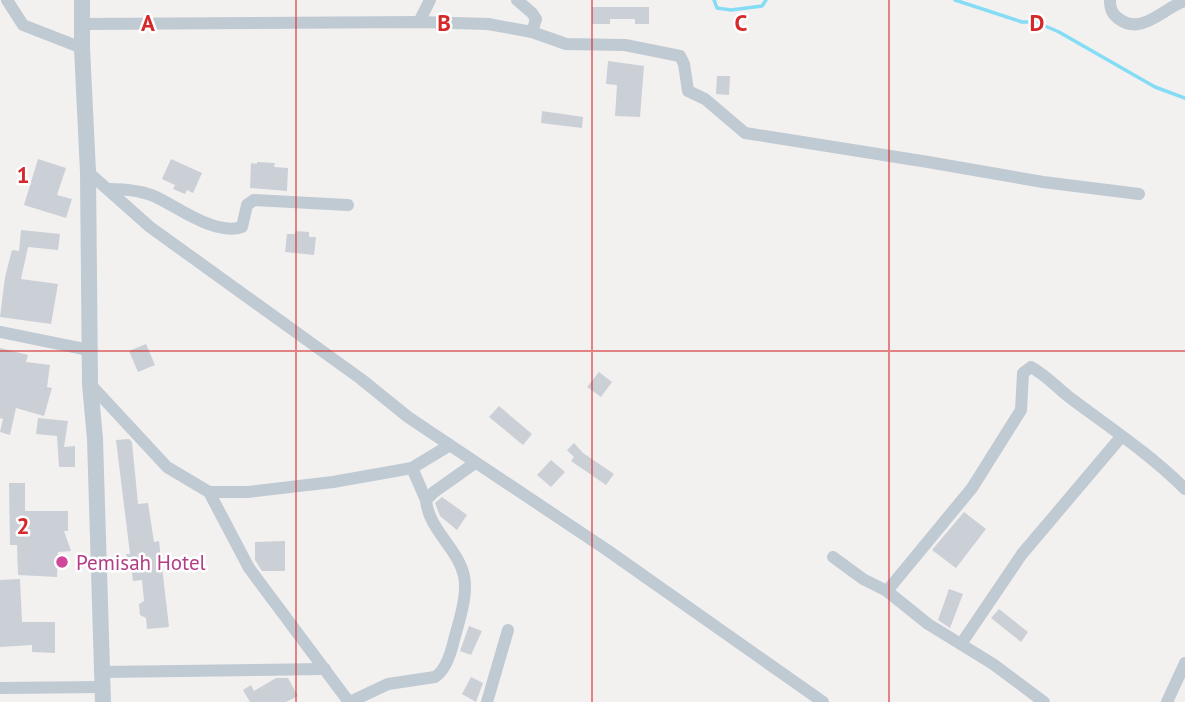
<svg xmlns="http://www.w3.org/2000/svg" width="1185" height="702" font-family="'PT Sans',sans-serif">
	<rect width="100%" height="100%" fill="#f3f0f0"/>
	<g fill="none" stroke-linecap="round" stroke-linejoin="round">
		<g stroke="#84ddf5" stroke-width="3.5">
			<polyline points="714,0 717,8 731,10 762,6 766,0"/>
			<polyline points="955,0 1022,22 1036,22 1059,32 1155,87 1185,98"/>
		</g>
	</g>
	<g fill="#cbcfd6">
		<polygon points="592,7 649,7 649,24 635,24 635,19 610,19 610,24 592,24"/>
		<polygon points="608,61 644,66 640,117 615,116 617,85 606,84"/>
		<polygon points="717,76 730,76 729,95 716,94"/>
		<polygon points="542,111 583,117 582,128 541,123"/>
		<polygon points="38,159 66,168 57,195 72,199 66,218 24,205"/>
		<polygon points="171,159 202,173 193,193 187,190 185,194 173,189 175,185 162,179"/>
		<polygon points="257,162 275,163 274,167 288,168 287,191 250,188 251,163 257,164"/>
		<polygon points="21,230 60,234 58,250 28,247 21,279 58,284 51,324 0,317 5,277 12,250 19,251"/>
		<polygon points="295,231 309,232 309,237 316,237 314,255 285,252 287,234 295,234"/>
		<polygon points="146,344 155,365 138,372 129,351"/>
		<polygon points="0,348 28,355 26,362 50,365 47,387 52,388 44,416 16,408 10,435 0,432 3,419 0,418"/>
		<polygon points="599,372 612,382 601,397 587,387"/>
		<polygon points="499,406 532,434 523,445 489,417"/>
		<polygon points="38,418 68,421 64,447 75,446 75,467 59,467 57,436 36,434"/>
		<polygon points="129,439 132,442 138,504 148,503 154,542 159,541 169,627 147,629 146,618 140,615 139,604 144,601 142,580 133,581 131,565 128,565 126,554 130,554 116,440"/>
		<polygon points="574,443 583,453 614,474 606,485 571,461 574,457 567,450"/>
		<polygon points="551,460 565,472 551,487 537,475"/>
		<polygon points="9,483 25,483 25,511 68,511 68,531 64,531 71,551 58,552 57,577 18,575 17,545 10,545"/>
		<polygon points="442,497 467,515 457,530 440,516 435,503"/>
		<polygon points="964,512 986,529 956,568 932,550"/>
		<polygon points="285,541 285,571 262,571 255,560 255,542"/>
		<polygon points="20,579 22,622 55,622 55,653 32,652 32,645 0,647 0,580"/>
		<polygon points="949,589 963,594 950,628 938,620"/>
		<polygon points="999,609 1028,632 1021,642 991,618"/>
		<polygon points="469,626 482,631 471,655 460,651"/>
		<polygon points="471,677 483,683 476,702 462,694"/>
		<polygon points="276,678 288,678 298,696 286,702 250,702 243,690 251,685 254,691"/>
	</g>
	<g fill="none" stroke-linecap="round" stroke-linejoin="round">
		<g stroke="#bfcad3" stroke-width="12">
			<polyline points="7,0 23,25 82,48"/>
			<polyline points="517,0 532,13 536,19 532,32 566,44 625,45 680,56 684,64 688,91 705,99 745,133 928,162 1043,182 1139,194"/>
			<path d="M1110 0C1110 9 1112 14 1119 19 1142 36 1163 8 1185 1"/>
			<polyline points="419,22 430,0"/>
			<polyline points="82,24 419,22 488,24 532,32"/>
			<polyline points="88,172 150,227 361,379 408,417 607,550 823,702"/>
			<path d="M108 189C124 189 141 190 156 197 179 208 216 236 242 227L247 205 254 200 348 205"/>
			<polyline points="0,332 89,350"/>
			<polyline points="90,384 167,467 209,492 249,568 349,702"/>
			<polyline points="412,468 426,500"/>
			<polyline points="209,492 248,492 333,482 412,468 450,445"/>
			<polyline points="833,557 863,579 887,591 928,624 993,664 1044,702"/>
			<path d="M887 591 972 488 1021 410 1023 373 1031 367C1046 375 1056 387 1069 397 1109 427 1150 454 1185 489"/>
			<polyline points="961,644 1022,554 1121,437"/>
			<polyline points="102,672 325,669"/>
			<polyline points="0,688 103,687"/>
			<path d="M350 702 388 684 435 677C446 670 451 653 454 640 459 621 468 596 464 576 458 548 428 529 426 500L434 492 475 463"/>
			<polyline points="487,702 508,630"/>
			<polyline points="1167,702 1185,663"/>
		</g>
		<polyline stroke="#bfcad3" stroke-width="16" points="82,0 82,48 88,172 90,384 95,439 103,702"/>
	</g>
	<path fill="none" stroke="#d62828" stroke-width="2" stroke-opacity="0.55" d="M296 0V702M592 0V702M889 0V702M0 351H1185"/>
	<circle fill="#d1479c" stroke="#fff" stroke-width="2.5" cx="62" cy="562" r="7"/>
	<g text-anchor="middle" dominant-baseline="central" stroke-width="5" stroke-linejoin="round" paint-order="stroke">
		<g font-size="21" fill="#b23c85" stroke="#fff" text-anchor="start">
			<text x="76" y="562">Pemisah Hotel</text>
		</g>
	</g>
	<g font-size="23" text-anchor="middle" font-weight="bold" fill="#d62828" stroke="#fff" stroke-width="5" stroke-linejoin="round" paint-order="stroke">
		<text x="148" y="31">A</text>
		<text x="444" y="31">B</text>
		<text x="741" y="31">C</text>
		<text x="1037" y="31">D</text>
		<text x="23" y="183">1</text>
		<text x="23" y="534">2</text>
	</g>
</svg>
